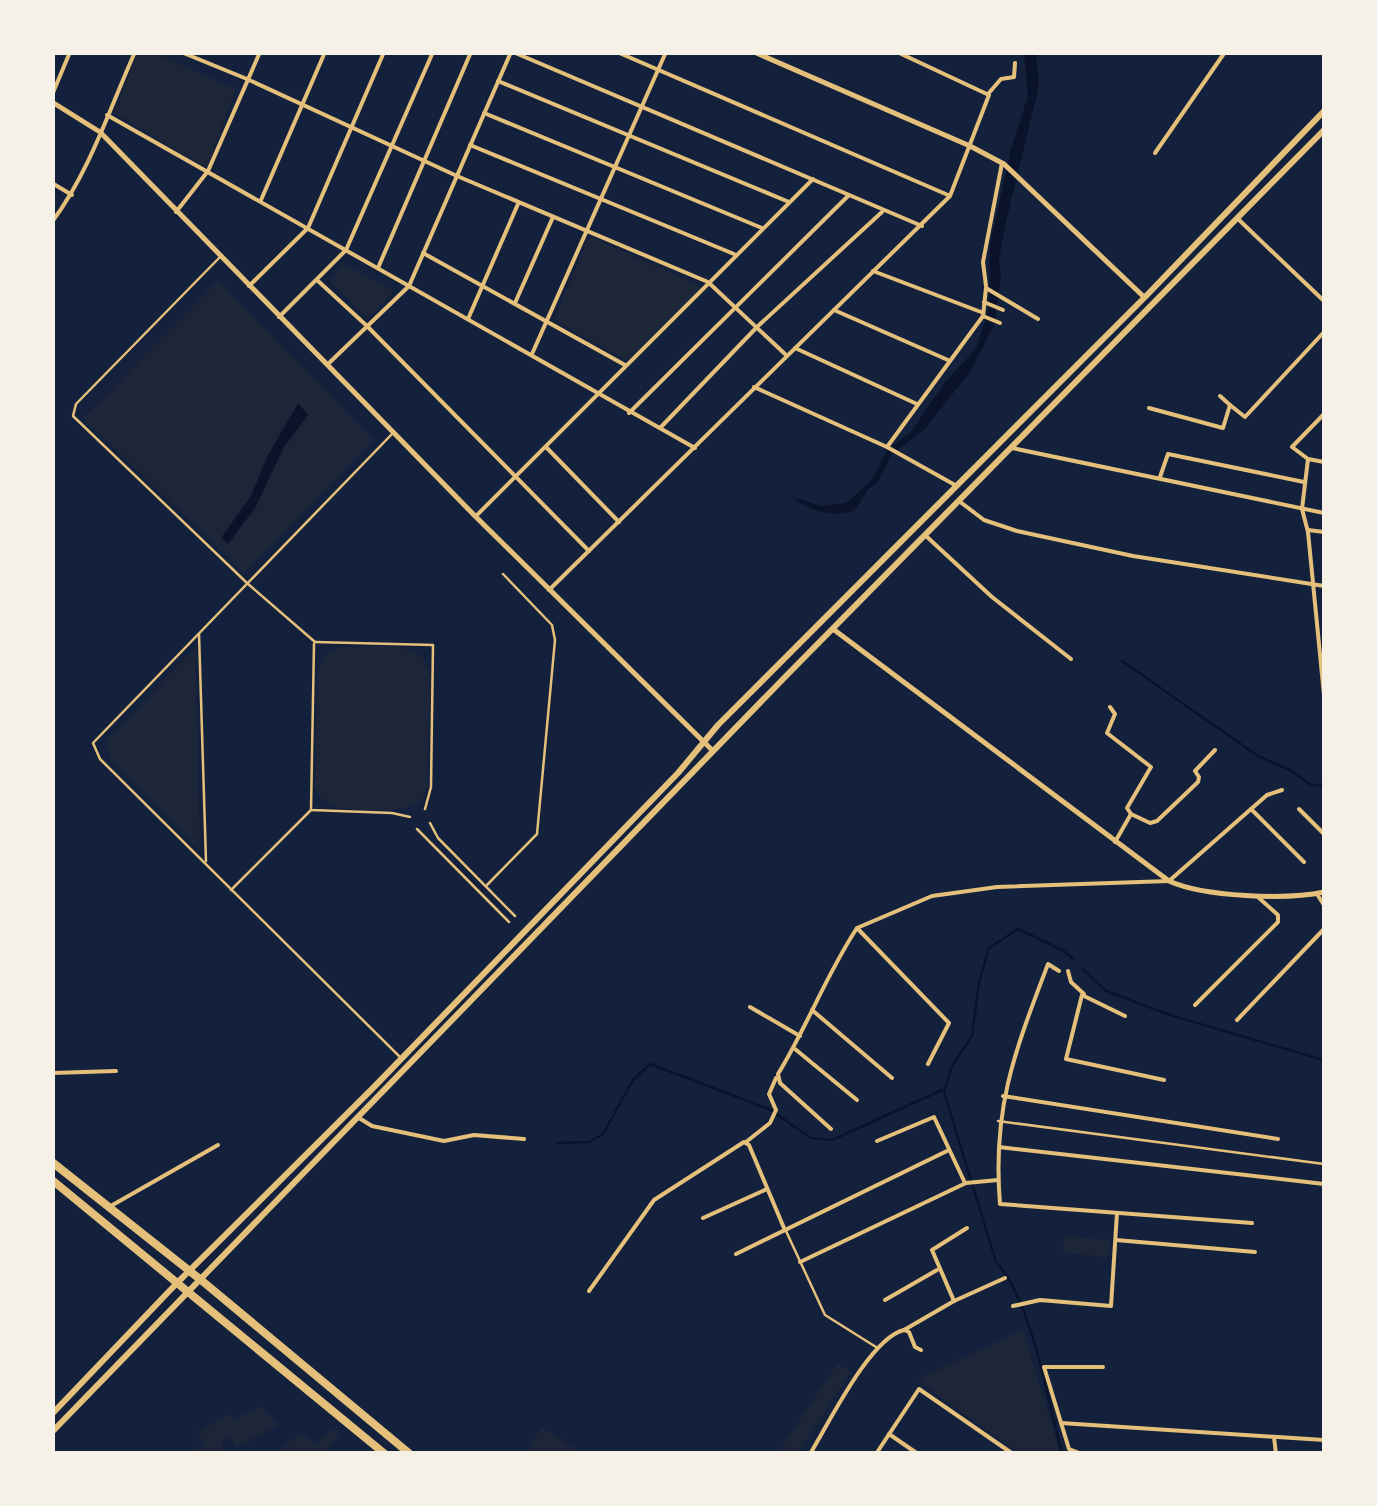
<svg xmlns="http://www.w3.org/2000/svg" width="1377" height="1506" font-family="'Alegreya Sans',sans-serif">
	<rect width="100%" height="100%" fill="#14213d"/>
	<g fill="#1d2539">
		<polygon points="138,53 155,53 236,89 208,165 204,167 114,113"/>
		<polygon points="591,237 700,286 699,291 627,361 554,320 586,243"/>
		<polygon points="343,264 392,289 391,295 369,317 364,316 330,281"/>
		<polygon points="218,281 374,440 244,573 83,418"/>
		<path d="M341 647C371 647 425 636 430 676L427 783C426 792 425 799 417 804 404 813 344 812 330 805 322 800 319 795 315 786L317 671 328 651Z"/>
		<polygon points="195,648 200,851 111,761 106,741"/>
		<polygon points="1065,1236 1110,1240 1108,1257 1063,1253"/>
		<polygon points="1023,1329 1060,1453 1019,1453 917,1380"/>
		<polygon points="838,1363 851,1372 798,1453 778,1453"/>
		<polygon points="260,1406 279,1425 236,1447 230,1437 221,1442 226,1453 188,1453 204,1445 198,1432 229,1414 234,1420"/>
		<polygon points="542,1427 582,1453 533,1453 527,1450"/>
		<polygon points="334,1428 340,1434 329,1447 328,1453 275,1453 301,1433 315,1444"/>
	</g>
	<g fill="#0b132b">
		<path d="M1024 53H1036L1039 86 1006 222 999 259 1001 277 994 326 969 373 925 429 892 454 878 482 868 490 854 511C831 518 809 511 792 497L821 506 846 503 872 480 887 450 911 432 946 381 976 349 989 308 990 245 1011 149 1028 96Z"/>
		<polygon points="298,403 308,415 284,447 255,508 228,544 221,538 251,496 267,457"/>
	</g>
	<g fill="none" stroke-linecap="round" stroke-linejoin="round">
		<g stroke="#0b132b" stroke-width="2.5">
			<polyline points="1122,661 1258,756 1292,771 1312,786 1324,784"/>
			<polyline points="1083,969 1106,991 1173,1016 1324,1060"/>
			<polyline points="558,1143 589,1142 603,1134 633,1080 650,1064 769,1109 811,1138 832,1140 942,1090"/>
			<path d="M1062 1454C1048 1401 1032 1301 996 1262L944 1092 952 1066 972 1036 979 982 989 948 1018 929 1064 951 1074 960"/>
		</g>
		<g stroke="#e5c07b" stroke-width="2.5">
			<polyline points="220,257 76,404 73,416 247,583 315,642"/>
			<polyline points="392,434 93,743 100,759 401,1058"/>
			<polyline points="199,634 206,861"/>
			<polyline points="315,642 433,645 431,787 425,809"/>
			<polyline points="314,644 311,810 392,813 410,817"/>
			<polyline points="430,823 438,838 515,916"/>
			<polyline points="417,829 509,922"/>
			<polyline points="486,886 537,834 555,640 552,625 503,574"/>
			<polyline points="231,890 310,811"/>
			<polyline points="998,1121 1324,1164"/>
			<polyline points="786,1231 825,1315 876,1347"/>
		</g>
		<g stroke="#e5c07b" stroke-width="4">
			<polyline points="181,52 247,79 457,176 708,282 785,354"/>
			<polyline points="513,52 922,226"/>
			<polyline points="617,52 948,195"/>
			<polyline points="498,81 789,202"/>
			<polyline points="988,94 1001,79 1014,77 1015,63"/>
			<polyline points="52,95 70,52"/>
			<polyline points="484,113 762,228"/>
			<polyline points="107,115 695,448"/>
			<polyline points="470,145 734,254"/>
			<polyline points="1155,153 1225,52"/>
			<polyline points="52,183 72,195"/>
			<polyline points="261,200 325,52"/>
			<polyline points="176,212 208,171 260,52"/>
			<polyline points="1237,218 1324,301"/>
			<path d="M52 222C90 171 109 110 135 52"/>
			<polyline points="423,253 625,365"/>
			<polyline points="378,268 471,52"/>
			<polyline points="873,271 981,312"/>
			<polyline points="317,280 367,326 589,551"/>
			<polyline points="249,286 308,228 384,52"/>
			<polyline points="986,286 983,262 1002,163"/>
			<polyline points="984,302 1003,310"/>
			<polyline points="515,303 553,217"/>
			<polyline points="834,310 948,360"/>
			<polyline points="983,316 1000,323"/>
			<polyline points="279,317 346,250 433,52"/>
			<polyline points="468,319 518,204"/>
			<polyline points="795,348 917,404"/>
			<polyline points="532,354 666,52"/>
			<polyline points="328,364 409,286 511,52"/>
			<polyline points="754,387 887,447 955,485"/>
			<polyline points="1220,396 1230,405"/>
			<polyline points="1149,408 1223,428 1230,405 1245,417 1324,332"/>
			<polyline points="629,413 849,195"/>
			<polyline points="1324,414 1292,447 1308,459 1324,462"/>
			<polyline points="660,428 757,327 882,212"/>
			<polyline points="546,447 619,522"/>
			<polyline points="887,447 983,316 986,288 1038,319"/>
			<polyline points="1012,448 1324,513"/>
			<polyline points="1308,459 1302,509 1308,532 1324,695"/>
			<polyline points="1160,477 1168,454 1304,482"/>
			<polyline points="959,501 984,520 1017,531 1133,556 1324,586"/>
			<polyline points="477,515 813,179"/>
			<polyline points="1308,530 1324,532"/>
			<polyline points="926,536 992,597 1071,659"/>
			<polyline points="549,590 950,196 989,95 897,52"/>
			<polyline points="1110,707 1115,714 1107,733 1151,767 1127,808 1131,814"/>
			<polyline points="1251,809 1267,795 1282,790"/>
			<polyline points="1299,809 1324,834"/>
			<polyline points="1115,842 1131,814 1150,823 1157,821 1198,782 1199,777 1195,771 1215,750"/>
			<polyline points="1317,894 1324,905"/>
			<path d="M1059 971 1048 964C1015 1051 992 1108 1000 1204L1252 1223"/>
			<polyline points="1068,971 1071,982 1084,994"/>
			<polyline points="1195,1005 1278,922 1278,915 1259,898"/>
			<polyline points="750,1007 800,1036"/>
			<polyline points="812,1010 892,1078"/>
			<polyline points="1125,1016 1082,995 1066,1059 1164,1080"/>
			<polyline points="1237,1020 1324,929"/>
			<polyline points="795,1049 857,1100"/>
			<polyline points="928,1064 949,1023 857,928 932,896 997,887 1169,881 1251,809 1304,862"/>
			<polyline points="52,1073 116,1071"/>
			<polyline points="1003,1096 1278,1139"/>
			<polyline points="359,1118 372,1126 444,1141 474,1135 524,1139"/>
			<path d="M831 1129 780 1083 778 1074C807 1027 826 975 857 928"/>
			<polyline points="877,1141 934,1117 965,1183"/>
			<polyline points="746,1142 770,1123 776,1110 769,1094 776,1078"/>
			<polyline points="999,1147 1324,1184"/>
			<polyline points="109,1207 218,1145"/>
			<polyline points="703,1218 767,1189"/>
			<polyline points="1116,1240 1255,1252"/>
			<polyline points="736,1254 949,1150"/>
			<polyline points="800,1262 966,1183 998,1180"/>
			<polyline points="589,1291 654,1200 744,1142 749,1145 784,1228"/>
			<polyline points="885,1300 937,1270"/>
			<polyline points="954,1301 932,1250 967,1228"/>
			<polyline points="1013,1306 1040,1300 1111,1306 1117,1213"/>
			<polyline points="904,1330 954,1301 1005,1278"/>
			<polyline points="1061,1423 1324,1440"/>
			<polyline points="889,1434 918,1454"/>
			<polyline points="1274,1437 1276,1454"/>
			<path d="M810 1454C829 1423 870 1338 904 1330L909 1332 915 1347 921 1350"/>
			<polyline points="876,1454 919,1389 1013,1454"/>
			<polyline points="1082,1454 1069,1449 1044,1367 1103,1367"/>
		</g>
		<g stroke="#e5c07b" stroke-width="5">
			<polyline points="754,52 970,146 1004,164 1144,297"/>
			<polyline points="52,102 100,132 475,516 713,751"/>
			<path d="M833 629 1169 881C1204 897 1287 900 1324 892"/>
		</g>
		<g stroke="#e5c07b" stroke-width="6">
			<polyline points="52,1414 176,1284 374,1087 678,773 718,725 1148,294 1324,111"/>
			<polyline points="52,1432 786,676 1324,130"/>
		</g>
		<g stroke="#e5c07b" stroke-width="8">
			<polyline points="52,1162 201,1280 410,1454"/>
			<polyline points="52,1180 385,1454"/>
		</g>
	</g>
	<rect width="1377" height="1506" fill="none" stroke="#f6f1e7" stroke-width="110"/>
</svg>
